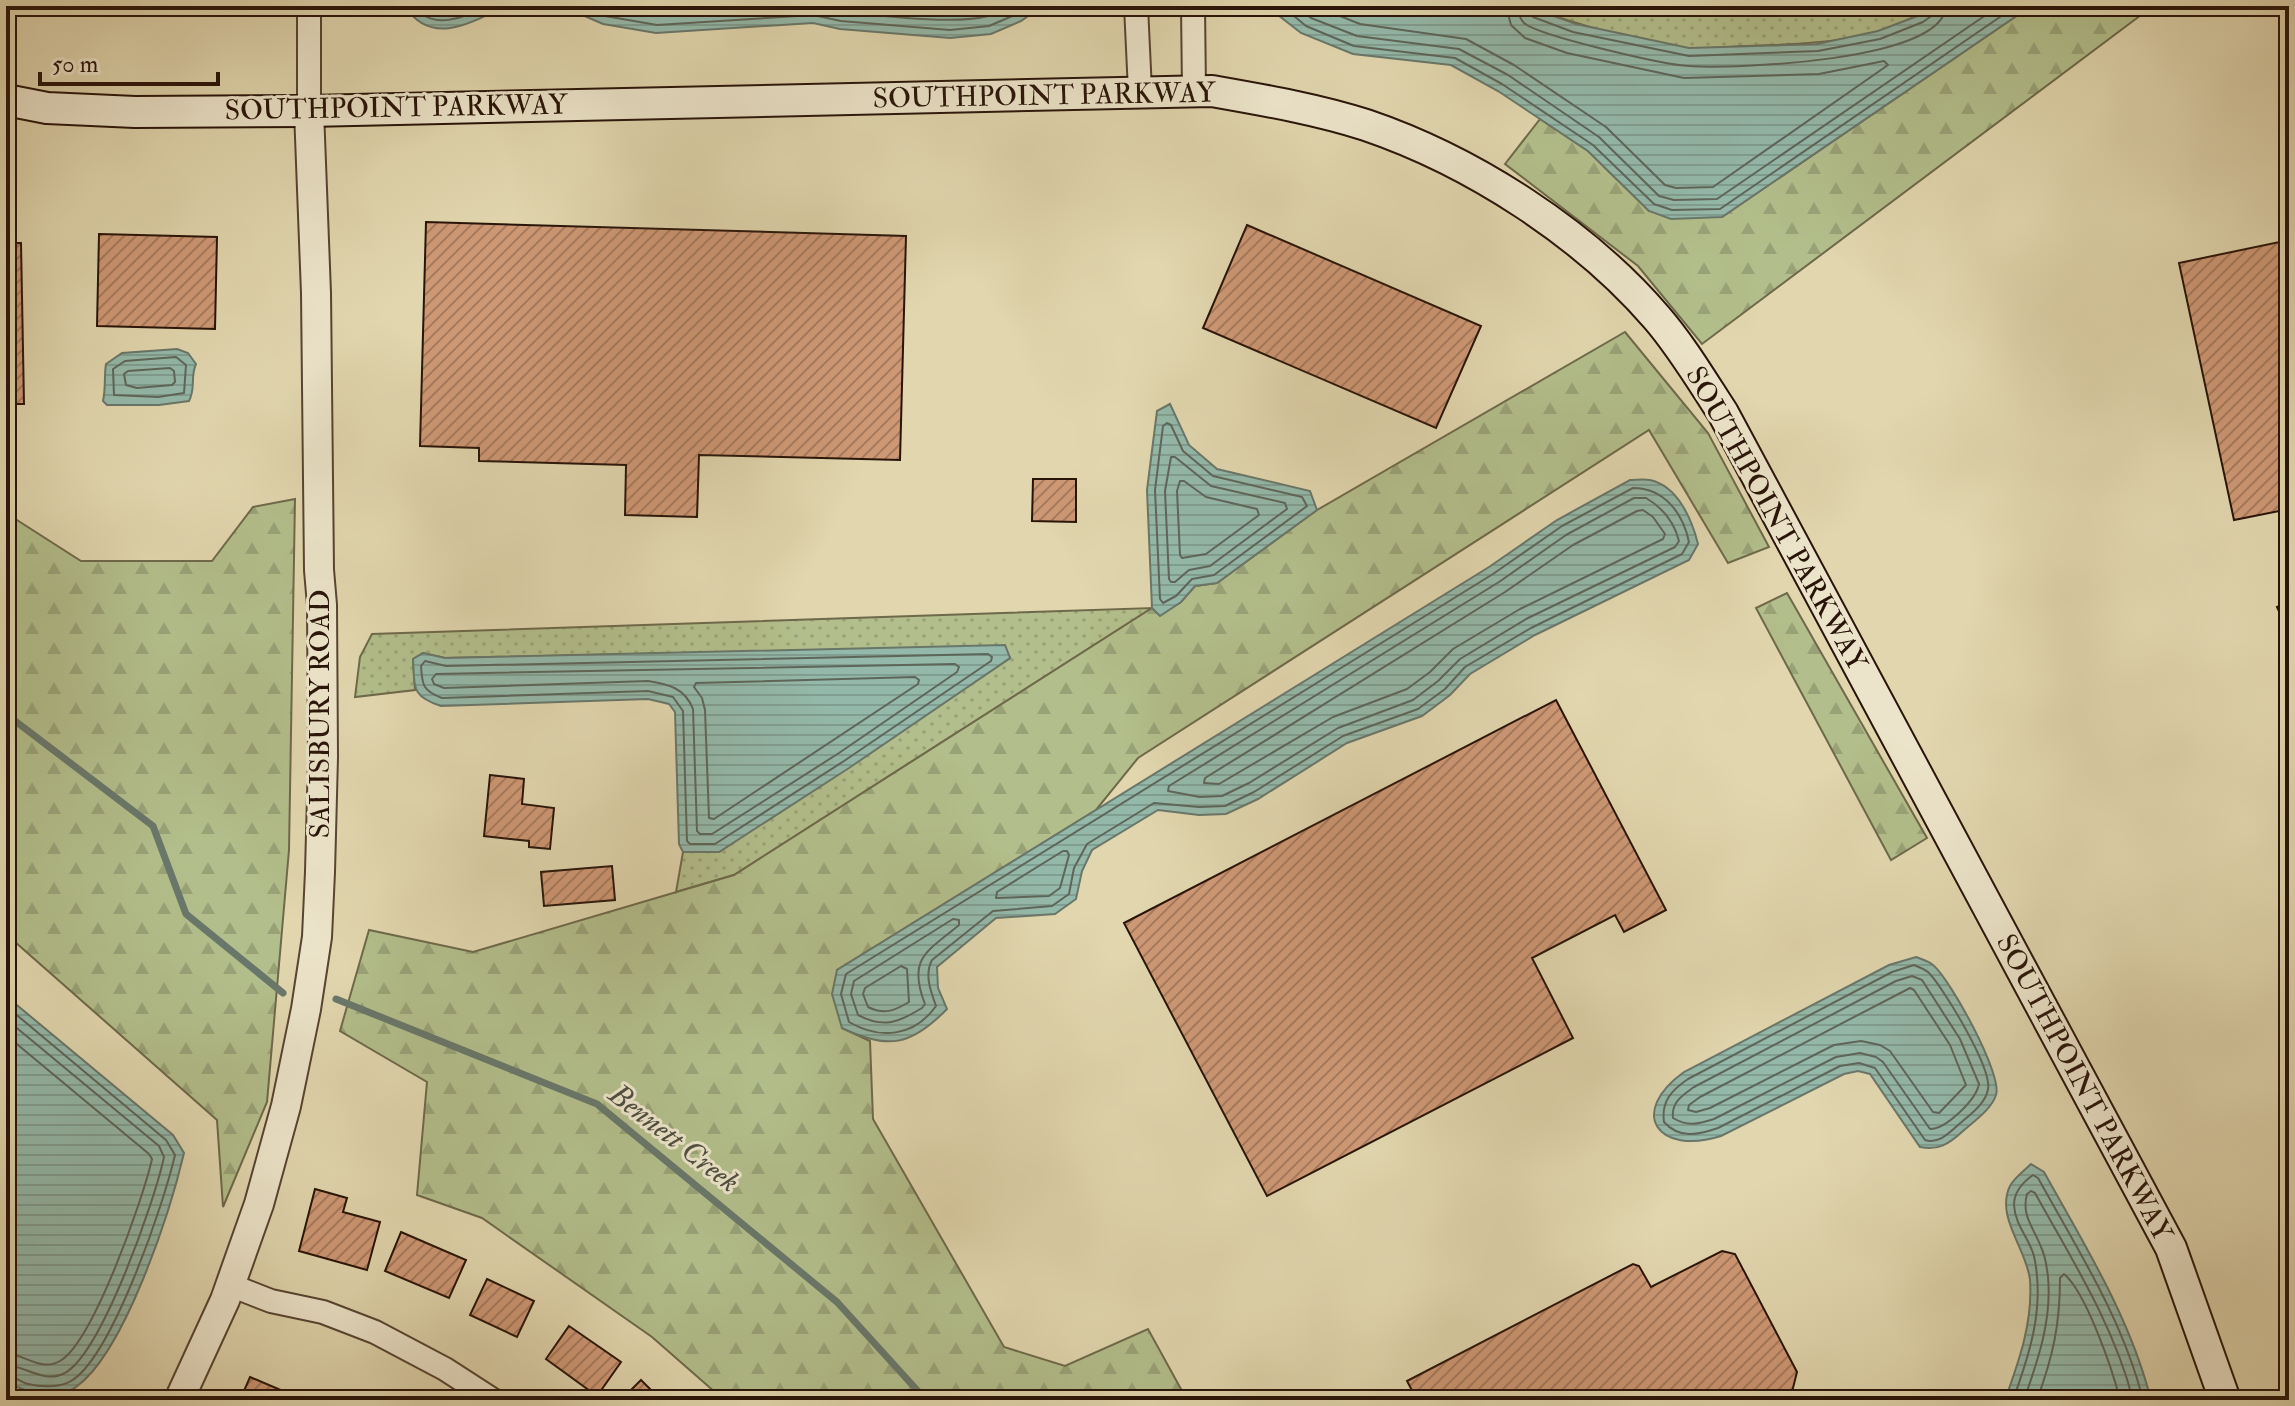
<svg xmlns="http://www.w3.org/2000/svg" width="2295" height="1406" font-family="'IM FELL Double Pica',serif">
	<defs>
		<pattern id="grass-dots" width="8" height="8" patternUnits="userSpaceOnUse" patternTransform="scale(2)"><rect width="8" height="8" fill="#b2be8b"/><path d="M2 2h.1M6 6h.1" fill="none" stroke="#99a277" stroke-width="1.8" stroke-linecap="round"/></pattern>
		<pattern id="forest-firs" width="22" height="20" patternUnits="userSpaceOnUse" patternTransform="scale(2)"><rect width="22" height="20" fill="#b2be8b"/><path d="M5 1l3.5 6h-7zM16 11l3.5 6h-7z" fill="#99a277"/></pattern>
		<pattern id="water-rules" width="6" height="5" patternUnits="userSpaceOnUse" patternTransform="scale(2)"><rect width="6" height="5" fill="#94b9aa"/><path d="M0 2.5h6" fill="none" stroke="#809e91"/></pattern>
		<pattern id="building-hatch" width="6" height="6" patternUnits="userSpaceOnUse" patternTransform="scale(2)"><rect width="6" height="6" fill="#ce9875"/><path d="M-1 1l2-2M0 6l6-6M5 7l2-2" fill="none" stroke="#a77b5e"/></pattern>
	</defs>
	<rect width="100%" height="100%" fill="#e1d6ae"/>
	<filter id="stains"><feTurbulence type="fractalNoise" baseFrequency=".0025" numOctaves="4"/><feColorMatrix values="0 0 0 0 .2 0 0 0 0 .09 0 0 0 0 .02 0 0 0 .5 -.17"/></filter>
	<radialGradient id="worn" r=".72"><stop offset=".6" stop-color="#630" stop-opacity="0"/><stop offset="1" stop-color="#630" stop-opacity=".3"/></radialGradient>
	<g fill="url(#grass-dots)" stroke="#6e694a" stroke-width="2">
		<path d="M1526 6H1932C1878 44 1806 44 1742 46 1724 47 1704 50 1687 48 1632 41 1578 25 1526 6Z"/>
		<polygon points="1152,608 734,875 676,892 683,852 719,852 1010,658 1005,646 445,658 423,653 413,659 415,690 355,697 360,657 372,634"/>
	</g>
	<g fill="url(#forest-firs)" stroke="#6e694a" stroke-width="2">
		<polygon points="2031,6 2153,6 1702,344 1638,266 1505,164 1540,119 1588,151 1649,211 1722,217"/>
		<polygon points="1625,332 1708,433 1769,547 1728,563 1649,430 1138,758 1096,810 837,970 842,1028 870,1041 873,1119 1004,1347 1065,1366 1148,1329 1187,1400 724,1400 652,1337 482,1218 417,1195 427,1082 340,1031 369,930 473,952 734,875 1152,608 1160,615 1181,602 1195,586 1217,583 1317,510"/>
		<polygon points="295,499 289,850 267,1102 223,1207 217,1120 6,934 6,513 81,561 212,561 253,507"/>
		<polygon points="1787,593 1927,838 1891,860 1756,608"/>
	</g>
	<g fill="url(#water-rules)" stroke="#69776a" stroke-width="2">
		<path d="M405 6H505C471 23 431 47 405 6Z"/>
		<polygon points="549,6 1042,6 1021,21 991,34 950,38 840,29 813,23 656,33 603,24 580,14"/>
		<polygon points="1273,6 1526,6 1576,24 1689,48 1817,44 1878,31 1920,15 1932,6 2031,6 1722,217 1671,219 1649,211 1588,151 1498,91 1451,65 1353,54 1301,33 1278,15"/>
		<path d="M177 349 188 353 196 364C190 377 196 388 189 401L159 405H107L103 401C106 387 104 376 106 364L122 353Z"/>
		<polygon points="1170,404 1189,445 1217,469 1310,491 1317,510 1217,583 1195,586 1181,602 1160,616 1152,608 1147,490 1157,411"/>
		<path d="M1630 480C1636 480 1644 479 1650 480 1678 486 1692 520 1698 544L1689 560 1535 635 1470 674 1450 695 1422 716 1347 743 1258 799 1226 814 1199 815 1158 810 1092 850 1082 871 1076 899 1055 914 996 918 937 967 938 988 947 1009C911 1046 888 1050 842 1028L832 994 837 970 1489 567 1557 520Z"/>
		<path d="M1005 645 1010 658 849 768 719 852H683L679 844 675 712 669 704 648 699 441 706C411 696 415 688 413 659L423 653 445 658Z"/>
		<path d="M1916 957C1921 959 1929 961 1933 965 1950 979 2003 1075 1996 1095 1991 1110 1974 1121 1963 1131 1949 1144 1938 1151 1920 1147L1870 1074 1858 1071 1844 1074 1721 1136C1658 1156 1627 1113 1684 1072L1889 965Z"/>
		<path d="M6 996 173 1135 184 1153C170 1212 125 1352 76 1387 56 1402 26 1392 6 1382Z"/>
		<path d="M2031 1164 2044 1172C2085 1246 2130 1317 2151 1400H2005C2019 1361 2033 1322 2030 1280 2027 1249 1995 1217 2010 1186 2014 1178 2025 1170 2031 1164Z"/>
	</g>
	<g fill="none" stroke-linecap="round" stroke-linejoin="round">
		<g stroke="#5e665a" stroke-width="2">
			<path d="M414 6C433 31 463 18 487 6"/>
			<polyline points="582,6 605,16 657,25 813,15 841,21 950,30 989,26 1017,14 1028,6"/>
			<polyline points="608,6 658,15 777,6"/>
			<path d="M819 6C857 14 951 26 988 16 995 14 1003 9 1011 6"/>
			<polyline points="1282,6 1306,26 1354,46 1455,58 1502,84 1593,145 1654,204 1672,210 1720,209 2016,6"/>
			<polyline points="1296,6 1311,18 1357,36 1459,49 1508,75 1599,137 1659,196 1674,200 1717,199 1999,6"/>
			<polyline points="1315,6 1360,24 1466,39 1514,65 1606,127 1665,185 1676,188 1713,187 1888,65 1884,61 1819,74 1684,78 1567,53 1525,38 1511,25 1506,6"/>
			<path d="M1518 6C1518 13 1519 18 1524 23 1539 36 1665 65 1689 66 1732 69 1943 62 1946 6"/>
			<polyline points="1528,6 1533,17 1573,32 1689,56 1818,51 1880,39 1923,22 1934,14 1935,6"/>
			<polygon points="176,357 186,365 184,393 158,397 114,395 113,369 125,361"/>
			<polygon points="170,368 174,371 175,382 172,385 137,388 126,385 124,374 128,371"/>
			<polygon points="1167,423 1171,425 1183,451 1213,476 1302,497 1307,506 1214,575 1192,579 1176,596 1163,603 1160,599 1155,490 1163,426"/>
			<polygon points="1171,457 1175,457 1211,486 1285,503 1287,509 1210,566 1189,570 1175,582 1171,582 1169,579 1165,491"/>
			<polygon points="1180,481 1184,481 1206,497 1257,509 1259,515 1206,554 1182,558 1180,555 1177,491"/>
			<path d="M1633 488C1664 488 1683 513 1689 542L1682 554 1531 628 1465 667 1445 689 1418 709 1343 736 1254 792 1225 806 1199 807 1154 803 1087 844 1074 868 1069 894 1052 906 993 911 932 960C924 975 931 992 936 1006 914 1037 880 1040 849 1022L841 994 846 974 1493 574 1562 526Z"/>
			<path d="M1646 498C1663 508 1674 521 1679 541L1675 547 1526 619 1460 659 1438 681 1413 700 1338 728 1249 783 1222 796 1200 797 1168 791 1169 786 1499 582 1566 535 1634 498Z"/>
			<polygon points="1643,510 1653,517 1665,534 1663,539 1520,609 1453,649 1430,672 1407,689 1333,717 1219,784 1204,783 1205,778 1505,592 1573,545 1637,511"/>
			<path d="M988 654 992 657 991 661 844 761 715 844H690L687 841 683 711 673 697 648 691 442 698C423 691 422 685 421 666L425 661 446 666Z"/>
			<path d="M955 664 959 667 957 672 839 753 712 834H700L697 831 693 709C685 688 668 684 648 681L444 688 434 684 432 679 436 674Z"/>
			<polygon points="915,677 919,680 918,684 714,819 709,818 705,710 702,698 694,687 696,683"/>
			<polygon points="1063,851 1067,851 1069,855 1060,888 1049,896 996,898 997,892"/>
			<path d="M953 919 959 920V925C927 952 907 958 925 1004L922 1008C899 1022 884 1029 858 1015L851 994 854 981Z"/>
			<path d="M1914 965C1920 968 1926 969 1930 974 1945 991 1992 1068 1988 1089 1986 1104 1968 1116 1957 1126 1948 1134 1938 1144 1925 1140L1875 1068 1859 1063 1840 1066 1718 1128C1698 1135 1679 1139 1664 1122 1661 1101 1672 1090 1688 1079L1892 972Z"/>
			<path d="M901 966 907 969 909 1002C894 1011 884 1015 868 1007L863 994 865 988Z"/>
			<path d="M1912 976 1922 980 1960 1039 1979 1084C1976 1100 1946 1129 1930 1129L1883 1062 1876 1057 1860 1053 1836 1057 1714 1119C1698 1124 1688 1127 1673 1118 1671 1102 1683 1095 1694 1087L1896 981Z"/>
			<polygon points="1910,988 1914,990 1950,1045 1966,1085 1939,1113 1933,1112 1890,1051 1880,1045 1861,1041 1834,1045 1710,1108 1696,1112 1688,1110 1689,1105 1700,1097"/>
			<path d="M6 1006 166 1140 175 1155C164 1203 112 1357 71 1381 60 1388 40 1387 28 1384 20 1382 15 1376 6 1375"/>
			<path d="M6 1019 159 1146 164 1157C155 1200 102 1352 65 1373 44 1384 26 1366 6 1365"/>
			<path d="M6 1035 149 1154 152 1159C143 1199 93 1342 60 1361 42 1372 23 1354 6 1353"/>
			<path d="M2013 1400C2030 1353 2045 1307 2034 1256 2029 1238 2015 1225 2014 1205 2014 1192 2023 1182 2033 1175L2038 1178C2078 1250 2123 1320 2143 1400"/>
			<path d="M2024 1400C2038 1360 2052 1320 2048 1277 2047 1268 2045 1255 2041 1247 2034 1228 2021 1216 2027 1194L2031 1191 2035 1193C2072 1260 2114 1325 2133 1400"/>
			<path d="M2037 1400C2053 1356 2060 1325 2060 1278L2064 1274C2086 1292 2113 1371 2120 1400"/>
		</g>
		<g stroke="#69776a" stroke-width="7">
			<polyline points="6,714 153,826 186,914 283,993"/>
			<polyline points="336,999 597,1104 837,1302 926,1400"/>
		</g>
	</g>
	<g fill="url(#building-hatch)" stroke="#291409" stroke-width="2">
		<polygon points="426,222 906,236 900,460 699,455 697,517 625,515 626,465 479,461 479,448 420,446"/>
		<polygon points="1247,225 1481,326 1436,428 1203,328"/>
		<polygon points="99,234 217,237 215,329 97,326"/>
		<polygon points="2289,240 2289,509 2234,520 2179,263"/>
		<polygon points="6,243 21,243 24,404 6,404"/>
		<polygon points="1033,479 1076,479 1076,522 1032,521"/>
		<polygon points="2289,601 2289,633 2277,607"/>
		<polygon points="1556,700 1666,910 1624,932 1615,915 1532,958 1573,1038 1267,1196 1124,923"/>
		<polygon points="490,775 524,779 522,804 554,808 550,849 529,847 529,841 484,836"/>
		<polygon points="612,866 615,900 544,906 541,872"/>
		<polygon points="315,1189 347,1198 343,1212 380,1222 367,1270 299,1251"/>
		<polygon points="401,1232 466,1260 449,1298 385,1271"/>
		<polygon points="1722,1251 1735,1254 1797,1372 1790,1400 1417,1400 1407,1381 1633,1264 1639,1266 1651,1287"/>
		<polygon points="487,1279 534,1301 517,1337 470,1315"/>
		<polygon points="569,1326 621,1362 597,1396 546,1359"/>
		<polygon points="250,1377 304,1400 240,1400"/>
		<polygon points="641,1380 657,1396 652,1400 621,1400"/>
	</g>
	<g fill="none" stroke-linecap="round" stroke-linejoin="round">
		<g stroke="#574432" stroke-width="26">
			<g id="minor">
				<polyline points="1136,6 1140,91"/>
				<polyline points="1193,6 1194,91"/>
				<polyline points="309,111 309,6"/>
				<polyline points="230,1285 271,1301 323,1312 375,1332 445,1369 493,1400"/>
			</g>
		</g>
		<g stroke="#574432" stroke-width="32">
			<polyline id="tertiary" points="179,1400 225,1300 259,1204 286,1106 306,1009 317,937 320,872 323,757 322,605 319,570 316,293 309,111"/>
		</g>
		<g stroke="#291409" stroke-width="34">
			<path id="secondary" d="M6 100 47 108 135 112 309 111 1212 91C1263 100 1316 109 1366 125 1472 161 1584 233 1657 318 1682 347 1702 381 1723 413L2171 1248 2225 1400"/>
		</g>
		<use href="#minor" stroke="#ece4ca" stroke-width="22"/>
		<use href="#tertiary" stroke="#ece4ca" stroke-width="28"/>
		<use href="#secondary" stroke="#ece4ca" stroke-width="30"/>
	</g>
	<g text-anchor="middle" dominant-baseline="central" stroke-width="6" stroke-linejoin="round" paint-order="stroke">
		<g font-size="28" fill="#291409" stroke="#ece4ca">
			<text transform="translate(1044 96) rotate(-1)">SOUTHPOINT PARKWAY</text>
			<text transform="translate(396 108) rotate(-1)">SOUTHPOINT PARKWAY</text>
			<text transform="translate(1776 519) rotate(61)">SOUTHPOINT PARKWAY</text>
			<text transform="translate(320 714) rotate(-90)">SALISBURY ROAD</text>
			<text transform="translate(2084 1088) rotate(62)">SOUTHPOINT PARKWAY</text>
		</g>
		<g font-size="30" font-style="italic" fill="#4e4e41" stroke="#ece4ca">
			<text transform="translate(674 1138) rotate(38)">Bennett Creek</text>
		</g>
	</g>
	<rect width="2295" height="1406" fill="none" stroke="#e1d6ae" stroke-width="32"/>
	<rect x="8" y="8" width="2279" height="1390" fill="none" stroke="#291409" stroke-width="4"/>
	<rect x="16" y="16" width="2263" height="1374" fill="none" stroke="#291409" stroke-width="2"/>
	<path d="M40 72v12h178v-12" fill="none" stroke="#291409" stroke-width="4"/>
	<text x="52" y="72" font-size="24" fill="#291409" stroke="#ece4ca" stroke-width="6" paint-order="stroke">50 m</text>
	<rect width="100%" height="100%" filter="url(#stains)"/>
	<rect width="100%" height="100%" fill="url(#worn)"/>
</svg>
